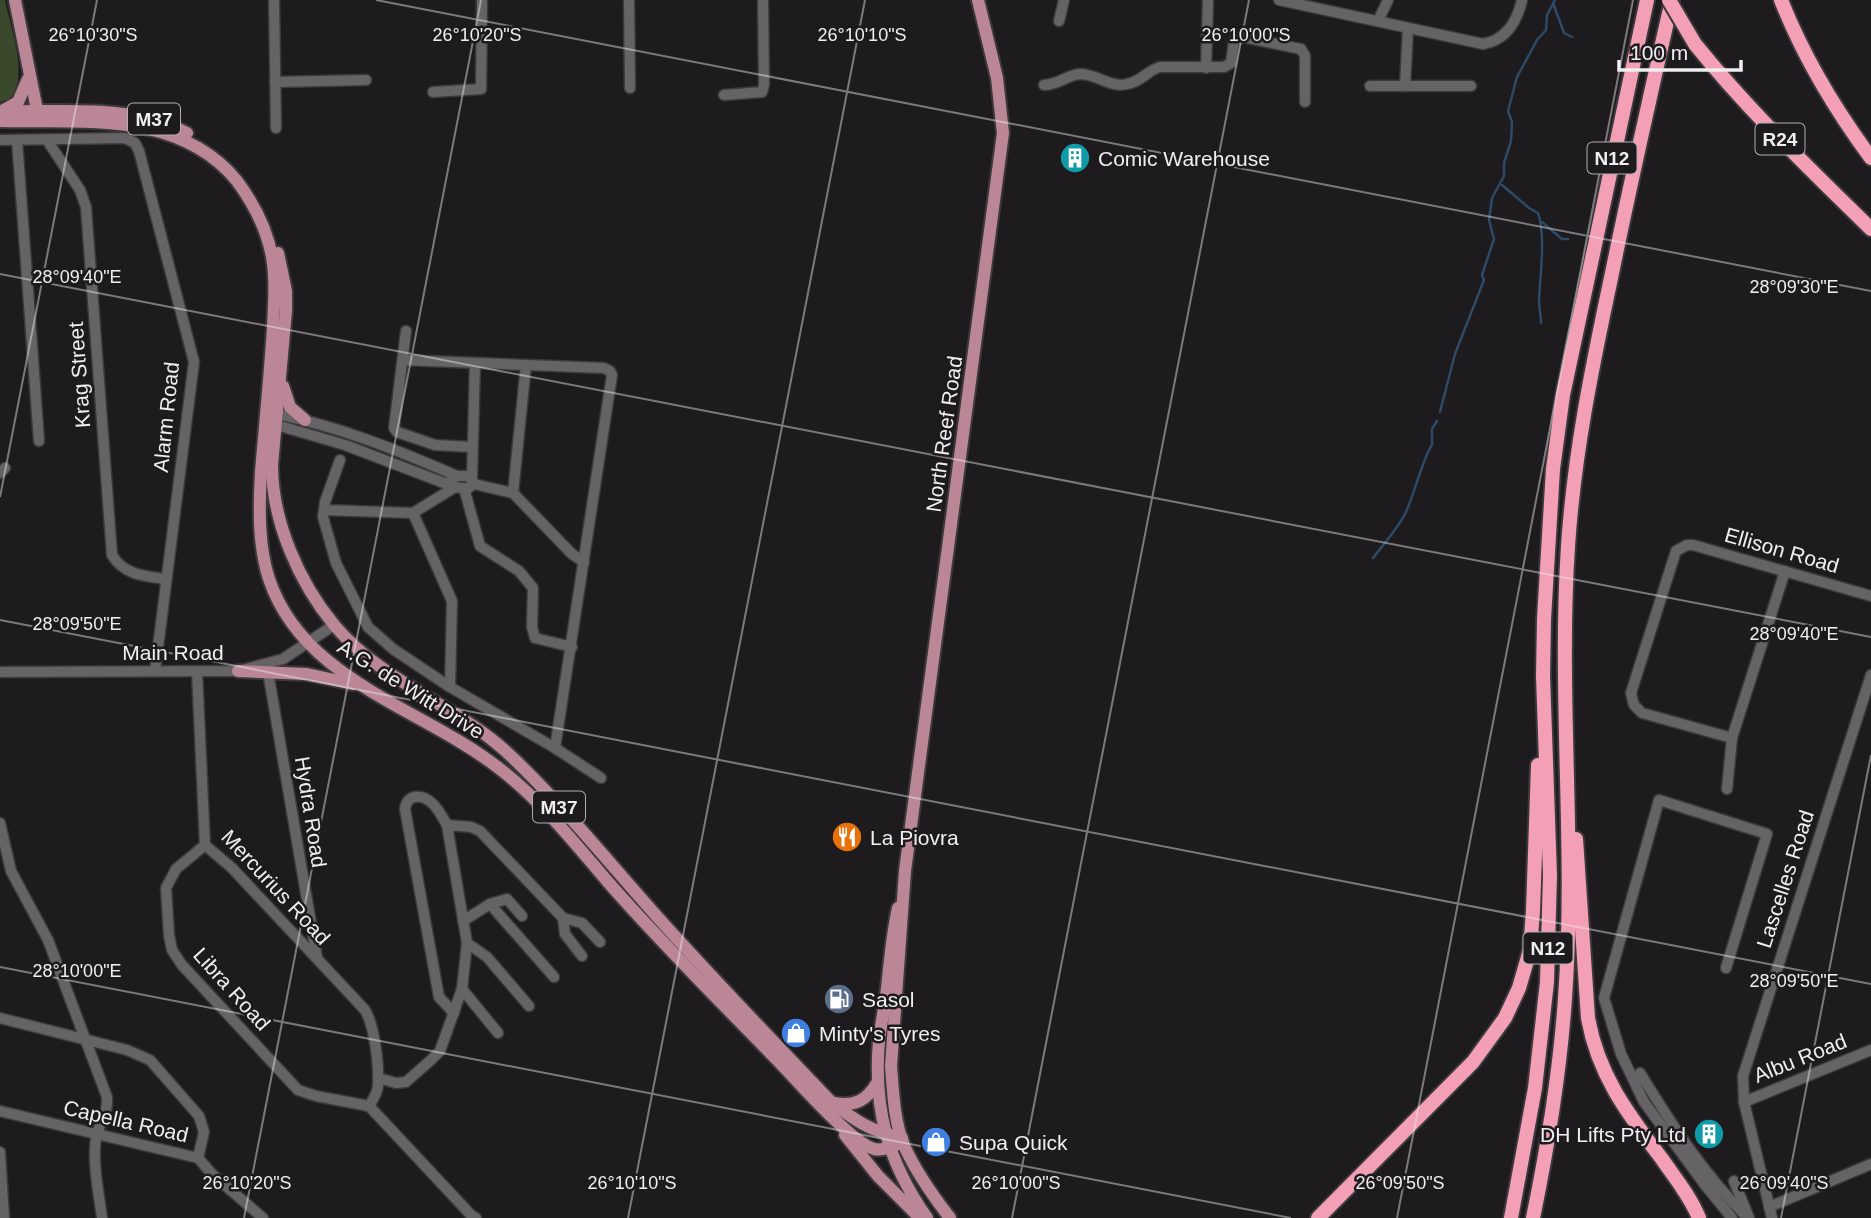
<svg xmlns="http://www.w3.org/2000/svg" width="1871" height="1218" font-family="Arial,sans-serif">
	<rect width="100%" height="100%" fill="#1e1b1e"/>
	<path fill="#3a492b" d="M0 0H5C11 30 27 69 13 97L0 102Z"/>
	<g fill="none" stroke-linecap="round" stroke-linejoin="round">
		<g stroke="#2d4a67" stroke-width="2.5">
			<polyline points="1553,3 1564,33 1572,37"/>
			<path d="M1502 185 1529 208 1538 213C1546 235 1540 276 1539 301 1539 308 1541 315 1541 323"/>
			<polyline points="1542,222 1562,239 1568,239"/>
			<polyline points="1440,412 1455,354 1484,280 1482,275 1494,239 1489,220 1492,198 1504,176 1504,163 1511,141 1512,122 1508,111 1517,77 1537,40 1546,30 1547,15 1555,0"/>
			<path d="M1373 558C1384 543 1398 529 1406 512 1413 497 1425 453 1432 445V429L1437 421"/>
		</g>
		<g stroke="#3b393b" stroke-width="13">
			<g id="minor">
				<polyline points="274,0 276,128"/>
				<polyline points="629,0 630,88"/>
				<path d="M1279 0 1483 44C1506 40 1517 22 1522 0"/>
				<polyline points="1059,21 1064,0"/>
				<polyline points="1378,21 1388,0"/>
				<polyline points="1408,28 1405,86 1471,86"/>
				<polyline points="1206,68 1208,0"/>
				<polyline points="275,82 366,80"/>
				<path d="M1044 85C1058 85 1067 75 1080 74 1097 74 1110 88 1127 84 1141 82 1148 70 1160 67H1224L1231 63 1234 41 1243 37 1301 49 1305 56V102"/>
				<polyline points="1370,86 1405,86"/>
				<polyline points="433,92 481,89 482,0"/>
				<polyline points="724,95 762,92 764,85 763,0"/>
				<polyline points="0,140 125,138 135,143 139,151 194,362 155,671"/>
				<polyline points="17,140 39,441"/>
				<path d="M47 140 80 190 86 207 112 555C124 575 144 576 166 579"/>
				<polyline points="406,331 394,428 397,432 435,445 472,447"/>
				<polyline points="403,360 604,368 610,371 612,375 555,748"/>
				<polyline points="526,365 513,493 572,554 584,562"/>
				<path d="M272 413C338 426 395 449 457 476H469L474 484 467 489 455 487 451 480 457 476"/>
				<polyline points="270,423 345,445 452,486"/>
				<polyline points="340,460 325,502 323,517 336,563 368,627 393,649 450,687 555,748 601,778"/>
				<polyline points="0,473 5,468"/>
				<polyline points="472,478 475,363"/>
				<polyline points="474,484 513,493"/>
				<polyline points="464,488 480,546 519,571 533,588 532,627 535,638 572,647"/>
				<polyline points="324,510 413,513 455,487"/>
				<polyline points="413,513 452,601 450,687"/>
				<polyline points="197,671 205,845"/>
				<polyline points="0,672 238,671 283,659 334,625"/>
				<polyline points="268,672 317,958"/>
				<polyline points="1732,738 1642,713 1634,705 1631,693 1676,551 1687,545 1693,545 1871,596"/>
				<polyline points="1727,789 1732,738 1785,571"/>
				<path d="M0 823 11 871 48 940 107 1097C108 1115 101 1119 97 1134 91 1157 99 1194 102 1218"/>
				<path d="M447 825C443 818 439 810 433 804 423 794 407 793 405 809L439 997 454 1013"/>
				<polyline points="205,845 176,869 166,888 169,935 172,950 182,965 298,1090 316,1096 369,1106"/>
				<path d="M205 845 232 868 365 1010C375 1027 379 1066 378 1086 377 1094 373 1100 369 1106"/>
				<polyline points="490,904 507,899 522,916"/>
				<polyline points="563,918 565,934 582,956"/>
				<polyline points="463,921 490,904 554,977"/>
				<polyline points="467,943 487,957 529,1006"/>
				<polyline points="1726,968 1767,834 1659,800 1604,998 1621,1054 1644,1102 1705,1185 1732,1218"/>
				<polyline points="462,989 498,1033"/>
				<polyline points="0,1018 127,1050 150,1060 199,1116 204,1132 198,1158"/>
				<path d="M1640 1073C1672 1125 1704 1175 1748 1218"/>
				<polyline points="378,1078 396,1083 406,1082 432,1059 440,1051 462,989 467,943 447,825 471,827 480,831 563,918 582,923 600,942"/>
				<polyline points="1744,1102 1871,1050"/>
				<polyline points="369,1106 471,1215 476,1218"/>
				<polyline points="0,1111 198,1158 212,1174 263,1218"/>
				<polyline points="0,1152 4,1218"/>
				<polyline points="1734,1181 1749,1218"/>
				<polyline points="1769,1207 1871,1164"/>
				<polyline points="1772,1218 1744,1102 1743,1076 1871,675"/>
			</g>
		</g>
		<g stroke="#3b393b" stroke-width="16">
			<g id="major">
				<polyline points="15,0 39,120"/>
				<polyline points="4,110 18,102 28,79"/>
				<path d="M0 111C64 113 128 103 187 133"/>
				<path d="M0 121C82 123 179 110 237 181 254 204 267 229 272 257 276 280 274 304 273 327 270 375 265 424 261 472 259 508 258 545 269 579 303 680 419 707 496 766 539 798 573 841 608 882 664 946 724 1005 783 1066 800 1084 853 1144 874 1149 884 1151 894 1146 903 1142"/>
				<path d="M278 253 286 291V311L272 465C272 521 299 583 335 626 384 684 460 706 513 758 563 806 607 860 653 912 710 976 771 1039 831 1102 856 1121 870 1131 902 1138"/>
				<polyline points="283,386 290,407 305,420"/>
				<polyline points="238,671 307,674 353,684"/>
				<path d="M898 908C892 934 890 961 887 988 885 1006 881 1023 879 1041 873 1109 888 1162 927 1218"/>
				<path d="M834 1103C855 1107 867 1100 877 1083"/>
				<polyline points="845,1135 878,1176 920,1218"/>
				<path d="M950 1218C933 1196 914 1169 903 1143 894 1120 893 1090 891 1066L905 871 1003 133 997 78 978 0"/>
			</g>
		</g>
		<g stroke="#3b393b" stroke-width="18">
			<g id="highway">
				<path d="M1781 0C1804 58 1834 108 1871 158"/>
				<path d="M1695 44C1748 110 1810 169 1871 229"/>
				<path d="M1576 839 1588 1018C1598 1075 1628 1114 1662 1159 1675 1178 1690 1196 1699 1218"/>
				<polyline points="1318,1218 1473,1062 1505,1018 1519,988 1530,950 1533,911 1538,765"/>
				<polyline points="1511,1218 1535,1088 1547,982 1550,875 1543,676 1544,619 1553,469 1563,395 1647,0"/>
				<path d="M1533 1218C1548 1145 1560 1072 1565 998 1576 848 1558 697 1568 546 1574 455 1592 367 1611 278 1630 185 1651 92 1672 0"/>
			</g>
		</g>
		<use href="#minor" stroke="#666367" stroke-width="10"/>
		<use href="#major" stroke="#bb8796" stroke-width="12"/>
		<use href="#highway" stroke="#f39fb5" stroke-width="14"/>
		<g stroke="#3b393b" stroke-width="18" stroke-linecap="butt">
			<polyline id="highway-bridge" points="1669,0 1695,44"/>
		</g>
		<use href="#highway-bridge" stroke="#f39fb5" stroke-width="14"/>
	</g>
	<path fill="none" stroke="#f0eef0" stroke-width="2" stroke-opacity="0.45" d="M376 0 1871 291M0 274 1871 637M0 497 97 0M0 620 1871 984M0 967 1291 1218M244 1218 481 0M628 1218 865 0M1012 1218 1249 0M1397 1218 1633 0M1781 1218 1871 755"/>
	<defs>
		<g id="building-disc" transform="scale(1.575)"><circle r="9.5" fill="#0f9aa8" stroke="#1e1b1e"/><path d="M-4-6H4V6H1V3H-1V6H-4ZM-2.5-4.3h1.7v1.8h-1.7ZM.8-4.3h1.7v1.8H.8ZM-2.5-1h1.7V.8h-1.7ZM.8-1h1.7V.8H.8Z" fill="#fff"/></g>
		<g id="restaurant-disc" transform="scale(1.575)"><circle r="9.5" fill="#e8710a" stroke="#1e1b1e"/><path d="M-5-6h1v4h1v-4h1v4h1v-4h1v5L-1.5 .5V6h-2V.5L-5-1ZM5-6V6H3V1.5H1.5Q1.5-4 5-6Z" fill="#fff"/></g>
		<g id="fuel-disc" transform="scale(1.575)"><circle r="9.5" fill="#5c6f8a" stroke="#1e1b1e"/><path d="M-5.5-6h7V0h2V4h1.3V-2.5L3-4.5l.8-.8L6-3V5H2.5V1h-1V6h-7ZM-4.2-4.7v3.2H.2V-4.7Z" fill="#fff"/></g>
		<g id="shop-disc" transform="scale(1.575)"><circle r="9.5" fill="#3f7fe0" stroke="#1e1b1e"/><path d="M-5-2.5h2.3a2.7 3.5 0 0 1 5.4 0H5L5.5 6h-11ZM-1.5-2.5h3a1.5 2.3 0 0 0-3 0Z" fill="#fff"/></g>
	</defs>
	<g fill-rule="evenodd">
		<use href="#building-disc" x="1075" y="158"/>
		<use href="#restaurant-disc" x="847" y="837"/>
		<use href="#fuel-disc" x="839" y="999"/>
		<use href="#shop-disc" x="796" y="1033"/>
		<use href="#building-disc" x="1709" y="1134"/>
		<use href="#shop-disc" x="936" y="1142"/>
	</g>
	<g text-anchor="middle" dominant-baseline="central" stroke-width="5" stroke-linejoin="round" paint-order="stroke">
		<g fill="#1e1b1e" stroke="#b1afb1" stroke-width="2">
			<rect x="128" y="103.5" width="52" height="31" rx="5"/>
			<rect x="1755.5" y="123.5" width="49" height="31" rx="5"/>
			<rect x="1587.5" y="142.5" width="49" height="31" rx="5"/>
			<rect x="533" y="791.5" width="52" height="31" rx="5"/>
			<rect x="1523.5" y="932.5" width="49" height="31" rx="5"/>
		</g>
		<g font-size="19" font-weight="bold" fill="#f0eef0">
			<text x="154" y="119">M37</text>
			<text x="1780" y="139">R24</text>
			<text x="1612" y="158">N12</text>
			<text x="559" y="807">M37</text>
			<text x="1548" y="948">N12</text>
		</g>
		<g font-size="21" fill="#f0eef0" stroke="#1e1b1e" text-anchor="start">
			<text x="1098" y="158">Comic Warehouse</text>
			<text x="870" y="837">La Piovra</text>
			<text x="862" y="999">Sasol</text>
			<text x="819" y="1033">Minty's Tyres</text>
			<text x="1686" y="1134" text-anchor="end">DH Lifts Pty Ltd</text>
			<text x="959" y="1142">Supa Quick</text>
		</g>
		<g font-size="21" fill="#f0eef0" stroke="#1e1b1e">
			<text transform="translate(79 375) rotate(-94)">Krag Street</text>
			<text transform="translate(166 417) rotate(-84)">Alarm Road</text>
			<text transform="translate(944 434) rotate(-82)">North Reef Road</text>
			<text transform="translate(1782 550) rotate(16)">Ellison Road</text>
			<text x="173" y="652">Main Road</text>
			<text transform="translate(411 689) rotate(32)">A.G. de Witt Drive</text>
			<text transform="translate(311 812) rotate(81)">Hydra Road</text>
			<text transform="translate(1785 879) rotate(-72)">Lascelles Road</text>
			<text transform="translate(276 887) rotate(47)">Mercurius Road</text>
			<text transform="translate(232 989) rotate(48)">Libra Road</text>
			<text transform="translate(1800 1058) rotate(-22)">Albu Road</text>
			<text transform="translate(126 1121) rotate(13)">Capella Road</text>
		</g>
	</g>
	<g font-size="18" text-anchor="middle" fill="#f0eef0" stroke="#1e1b1e" stroke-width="5" stroke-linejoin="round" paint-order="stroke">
		<text x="93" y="41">26°10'30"S</text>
		<text x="477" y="41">26°10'20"S</text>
		<text x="862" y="41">26°10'10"S</text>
		<text x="1246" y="41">26°10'00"S</text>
		<text x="77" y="283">28°09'40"E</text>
		<text x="1794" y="293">28°09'30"E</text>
		<text x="77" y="630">28°09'50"E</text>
		<text x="1794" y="640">28°09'40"E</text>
		<text x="77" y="977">28°10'00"E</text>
		<text x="1794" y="987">28°09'50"E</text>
		<text x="247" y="1189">26°10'20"S</text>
		<text x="632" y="1189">26°10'10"S</text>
		<text x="1016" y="1189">26°10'00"S</text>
		<text x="1400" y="1189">26°09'50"S</text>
		<text x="1784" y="1189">26°09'40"S</text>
	</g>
	<path d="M1619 60v10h122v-10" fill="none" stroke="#f0eef0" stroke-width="3.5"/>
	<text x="1630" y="60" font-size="21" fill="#f0eef0" stroke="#1e1b1e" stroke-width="5" paint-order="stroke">100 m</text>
</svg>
